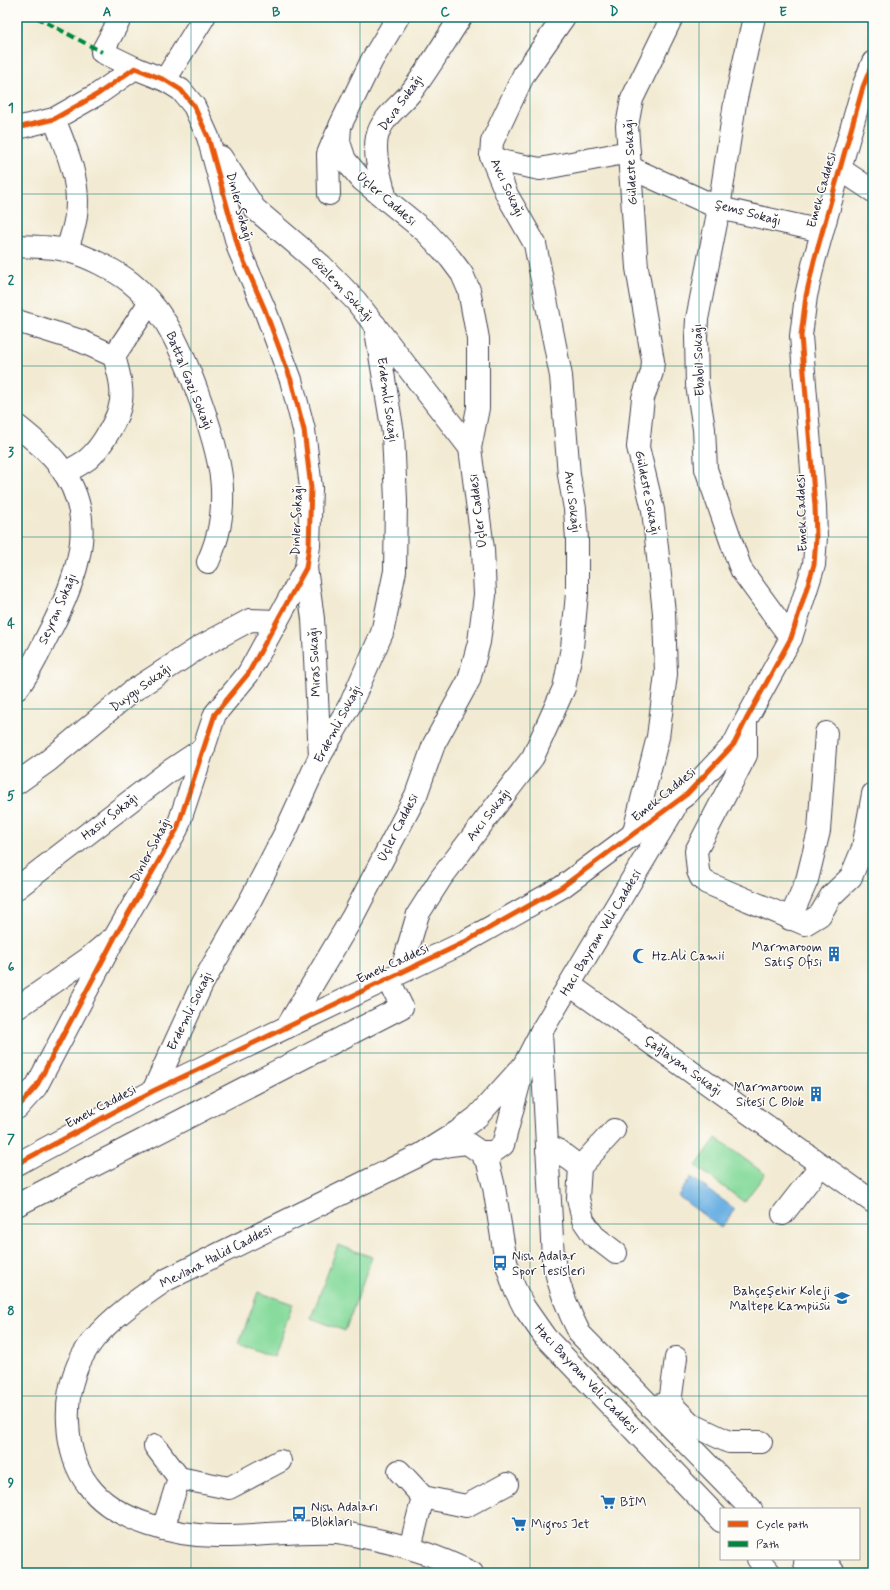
<svg xmlns="http://www.w3.org/2000/svg" width="890" height="1590" font-family="Mynerve,sans-serif">
	<rect width="100%" height="100%" fill="#fdfcf7"/>
	<filter id="ink" filterUnits="userSpaceOnUse"><feTurbulence type="fractalNoise" baseFrequency=".025" numOctaves="2"/><feDisplacementMap in="SourceGraphic" scale="8" xChannelSelector="R" yChannelSelector="G"/><feConvolveMatrix kernelMatrix="1 2 1 2 8 2 1 2 1" color-interpolation-filters="sRGB"/></filter>
	<filter id="wash" filterUnits="userSpaceOnUse"><feTurbulence type="fractalNoise" baseFrequency=".012" numOctaves="4" result="noise"/><feDisplacementMap in="SourceGraphic" scale="16" xChannelSelector="R" yChannelSelector="G"/><feGaussianBlur stdDeviation="0.9" result="paint"/><feColorMatrix in="noise" values="0 0 0 0 0 0 0 0 0 0 0 0 0 0 0 0 0 1.4 0 .05"/><feComposite in="paint" operator="in"/></filter>
	<g filter="url(#wash)">
		<rect width="100%" height="100%" fill="#f2ead2"/>
		<g fill="#88db9d" stroke="#557e6c">
			<polygon points="716,1138 765,1174 744,1202 696,1166"/>
			<polygon points="338,1245 372,1257 345,1331 311,1318"/>
			<polygon points="258,1292 293,1304 274,1357 239,1344"/>
		</g>
		<polygon fill="#6eb2e4" stroke="#486a90" points="691,1177 735,1209 721,1228 678,1196"/>
	</g>
	<g filter="url(#ink)">
		<g fill="none" stroke-linecap="round" stroke-linejoin="round">
			<g stroke="#414052" stroke-width="24">
				<g id="minor">
					<polyline points="121,17 102,52 135,68"/>
					<polyline points="754,17 735,103 719,208 697,319 696,337 697,385 704,429 706,469 739,564 742,571 791,638"/>
					<polyline points="165,80 204,17"/>
					<path d="M54 119C66 148 81 182 76 215 75 227 70 239 67 250"/>
					<polyline points="17,128 54,119 98,94 135,68 165,80 181,90 194,106 208,137 239,250 265,310 291,380 304,430 311,488 309,546 306,568 248,674 215,714 177,829 116,935 36,1087 17,1108"/>
					<polyline points="491,156 505,162 540,169 629,152"/>
					<polyline points="221,157 255,209 322,266 356,301 470,448"/>
					<polyline points="631,168 719,208 822,231"/>
					<polyline points="840,169 873,191"/>
					<polyline points="329,194 328,154 337,133"/>
					<path d="M386 200C382 181 373 156 377 137 381 118 401 105 412 91 430 67 445 41 461 17"/>
					<path d="M17 246C33 247 53 246 68 251 89 257 113 269 130 282 144 293 157 309 166 323 187 358 221 448 222 489 223 517 219 537 208 562"/>
					<polyline points="17,321 81,341 114,356"/>
					<path d="M17 426C31 437 46 449 57 463 99 514 80 570 54 623 42 645 33 669 17 689"/>
					<path d="M64 473C72 469 80 465 88 459 101 448 119 418 121 401 123 386 118 371 114 356L150 302"/>
					<polyline points="306,568 313,619 320,756"/>
					<polyline points="746,725 746,755 696,851 698,871 701,878 707,883 805,924 820,915 831,896 851,877 863,848 873,794"/>
					<polyline points="17,783 48,761 131,692 200,647 250,620 277,621"/>
					<polyline points="633,835 658,737 666,674 664,613 653,510 638,447 643,398 652,372 653,361 637,268 627,126 632,99 672,17"/>
					<polyline points="17,888 168,772 204,748"/>
					<polyline points="790,919 807,880 819,831 826,733"/>
					<polyline points="401,972 418,914 441,878 533,757 564,688 572,648 577,593 577,540 575,509 569,475 561,376 535,244 507,195 491,156 492,142 524,74 564,17"/>
					<polyline points="570,985 873,1202"/>
					<polyline points="17,1008 89,958 109,941"/>
					<polyline points="287,1027 352,918 416,795 434,744 469,680 479,642 485,595 483,549 470,448 478,408 478,339 469,290 462,274 450,258 427,233 362,180 345,160 339,142 340,126 372,60 398,17"/>
					<path d="M541 1032 553 1258C558 1286 567 1309 580 1334L751 1509"/>
					<polyline points="153,1091 202,984 251,899 284,835 320,756 351,703 382,633 395,571 396,501 393,433 375,325"/>
					<polyline points="614,1130 580,1167 578,1198 583,1220 594,1236 616,1253"/>
					<polyline points="439,1148 450,1145 467,1143 480,1152 488,1163 494,1187 506,1262 514,1287 524,1307 545,1337 721,1521"/>
					<polyline points="547,1150 556,1149 580,1167"/>
					<polyline points="480,1152 493,1152 503,1145 524,1065 541,1032 674,809"/>
					<polyline points="17,1164 153,1091 461,944 562,887 687,794 734,744 746,720 791,638 814,565 816,537 815,506 801,336 806,296 814,261 863,87 873,62"/>
					<polyline points="17,1205 402,1007 388,978"/>
					<polyline points="783,1214 821,1165"/>
					<polyline points="670,1403 676,1358"/>
					<polyline points="651,1407 670,1403 691,1424 729,1442 761,1442"/>
					<polyline points="155,1446 179,1478 229,1488 280,1461"/>
					<polyline points="399,1471 423,1497 466,1506 507,1484"/>
					<polyline points="163,1529 179,1478"/>
					<polyline points="410,1548 423,1497"/>
					<polyline points="758,1559 770,1573"/>
					<polyline points="805,1563 828,1564 834,1573"/>
					<path d="M472 1573C436 1555 402 1544 363 1537 355 1535 346 1533 337 1532 299 1530 260 1536 222 1536 180 1537 114 1522 88 1485 74 1467 69 1445 68 1423 64 1349 111 1318 166 1280L422 1154 457 1132 477 1117 524 1065"/>
				</g>
			</g>
			<use href="#minor" stroke="#fff" stroke-width="22"/>
			<polyline stroke="#00873e" stroke-width="4" stroke-dasharray="8 4" stroke-linecap="butt" points="36,17 102,52"/>
			<g stroke="#fdfcf7" stroke-width="8">
				<g id="cycleway">
					<polyline points="17,128 54,119 98,94 135,68 165,80 181,90 194,106 208,137 239,250 265,310 291,380 304,430 311,488 309,546 306,568 248,674 215,714 177,829 116,935 36,1087 17,1108"/>
					<polyline points="17,1164 153,1091 461,944 562,887 687,794 734,744 746,720 791,638 814,565 816,537 815,506 801,336 806,296 814,261 863,87 873,62"/>
				</g>
			</g>
			<use href="#cycleway" stroke="#e8590c" stroke-width="5"/>
		</g>
	</g>
	<path fill="none" stroke="#0f766e" stroke-width="1" stroke-opacity="0.55" d="M191 17V1573M360 17V1573M530 17V1573M699 17V1573M17 194H873M17 366H873M17 537H873M17 709H873M17 881H873M17 1053H873M17 1224H873M17 1396H873"/>
	<defs>
		<g id="building-bare" transform="scale(1.2)"><path d="M-4-6H4V6H1V3H-1V6H-4ZM-2.5-4.3h1.7v1.8h-1.7ZM.8-4.3h1.7v1.8H.8ZM-2.5-1h1.7V.8h-1.7ZM.8-1h1.7V.8H.8Z" fill="#1f6fb2" stroke="#fdfcf7" stroke-width="2.5" paint-order="stroke"/></g>
		<g id="mosque-bare" transform="scale(1.2)"><path d="M3.5-4.9A6 6 0 1 0 3.5 4.9A5 5 0 1 1 3.5-4.9Z" fill="#1f6fb2" stroke="#fdfcf7" stroke-width="2.5" paint-order="stroke"/></g>
		<g id="bus-bare" transform="scale(1.2)"><path d="M-5-6H5V4H4V6H2V4H-2V6H-4V4H-5ZM-3.5-4V0h7V-4ZM-3.5 1.2v1.5H-2V1.2ZM2 1.2v1.5H3.5V1.2Z" fill="#1f6fb2" stroke="#fdfcf7" stroke-width="2.5" paint-order="stroke"/></g>
		<g id="school-bare" transform="scale(1.2)"><path d="M0-5L7-2L0 1L-7-2ZM-4 1L0 2.5L4 1V4Q0 6-4 4Z" fill="#1f6fb2" stroke="#fdfcf7" stroke-width="2.5" paint-order="stroke"/></g>
		<g id="supermarket-bare" transform="scale(1.2)"><path d="M-6-5.5h2.5l.6 2H6L4.5 2H-2.5L-4.4-4H-6ZM-1.5 3.2a1.3 1.3 0 1 0 .1 0ZM3 3.2a1.3 1.3 0 1 0 .1 0Z" fill="#1f6fb2" stroke="#fdfcf7" stroke-width="2.5" paint-order="stroke"/></g>
	</defs>
	<g fill-rule="evenodd">
		<use href="#building-bare" x="834" y="954"/>
		<use href="#mosque-bare" x="640" y="956"/>
		<use href="#building-bare" x="816" y="1094"/>
		<use href="#bus-bare" x="500" y="1263"/>
		<use href="#school-bare" x="842" y="1298"/>
		<use href="#supermarket-bare" x="608" y="1502"/>
		<use href="#bus-bare" x="299" y="1514"/>
		<use href="#supermarket-bare" x="519" y="1524"/>
	</g>
	<g text-anchor="middle" dominant-baseline="central" stroke-width="3" stroke-linejoin="round" paint-order="stroke">
		<g font-size="13" fill="#22223b" stroke="#fdfcf7">
			<text transform="translate(401 103) rotate(-54)">Deva Sokağı</text>
			<text transform="translate(631 162) rotate(-93)">Güldeste Sokağı</text>
			<text transform="translate(507 188) rotate(65)">Avcı Sokağı</text>
			<text transform="translate(822 190) rotate(-74)">Emek Caddesi</text>
			<text transform="translate(386 199) rotate(41)">Üçler Caddesi</text>
			<text transform="translate(239 207) rotate(75)">Dinler Sokağı</text>
			<text transform="translate(748 213) rotate(15)">Şems Sokağı</text>
			<text transform="translate(342 289) rotate(47)">Gözlem Sokağı</text>
			<text transform="translate(699 360) rotate(-92)">Ebabil Sokağı</text>
			<text transform="translate(189 381) rotate(68)">Battal Gazi Sokağı</text>
			<text transform="translate(387 400) rotate(82)">Erdemli Sokağı</text>
			<text transform="translate(647 493) rotate(79)">Güldeste Sokağı</text>
			<text transform="translate(572 502) rotate(83)">Avcı Sokağı</text>
			<text transform="translate(478 511) rotate(-97)">Üçler Caddesi</text>
			<text transform="translate(802 513) rotate(-92)">Emek Caddesi</text>
			<text transform="translate(297 520) rotate(-88)">Dinler Sokağı</text>
			<text transform="translate(58 609) rotate(-66)">Seyran Sokağı</text>
			<text transform="translate(315 662) rotate(-93)">Miras Sokağı</text>
			<text transform="translate(141 688) rotate(-36)">Duygu Sokağı</text>
			<text transform="translate(338 724) rotate(-62)">Erdemli Sokağı</text>
			<text transform="translate(664 795) rotate(-39)">Emek Caddesi</text>
			<text transform="translate(489 815) rotate(-52)">Avcı Sokağı</text>
			<text transform="translate(110 817) rotate(-38)">Hasır Sokağı</text>
			<text transform="translate(398 828) rotate(-63)">Üçler Caddesi</text>
			<text transform="translate(151 850) rotate(-62)">Dinler Sokağı</text>
			<text transform="translate(601 933) rotate(-59)">Hacı Bayram Veli Caddesi</text>
			<text transform="translate(393 964) rotate(-25)">Emek Caddesi</text>
			<text transform="translate(190 1011) rotate(-64)">Erdemli Sokağı</text>
			<text transform="translate(683 1066) rotate(36)">Çağlayan Sokağı</text>
			<text transform="translate(101 1107) rotate(-28)">Emek Caddesi</text>
			<text transform="translate(216 1257) rotate(-27)">Mevlana Halid Caddesi</text>
			<text transform="translate(586 1379) rotate(47)">Hacı Bayram Veli Caddesi</text>
		</g>
		<g font-size="13" fill="#22223b" stroke="#fdfcf7" text-anchor="start">
			<text x="822" y="947" text-anchor="end">Marmaroom<tspan x="822" dy="15">Satış Ofisi</tspan></text>
			<text x="652" y="956">Hz.Ali Camii</text>
			<text x="804" y="1087" text-anchor="end">Marmaroom<tspan x="804" dy="15">Sitesi C Blok</tspan></text>
			<text x="512" y="1256">Nish Adalar<tspan x="512" dy="15">Spor Tesisleri</tspan></text>
			<text x="830" y="1291" text-anchor="end">Bahçeşehir Koleji<tspan x="830" dy="15">Maltepe Kampüsü</tspan></text>
			<text x="620" y="1502">BİM</text>
			<text x="311" y="1507">Nish Adaları<tspan x="311" dy="15">Blokları</tspan></text>
			<text x="531" y="1524">Migros Jet</text>
		</g>
	</g>
	<rect width="890" height="1590" fill="none" stroke="#fdfcf7" stroke-width="44"/>
	<rect x="720" y="1508" width="140" height="52" fill="#fdfcf7" stroke="#a5a5ac"/>
	<rect x="728" y="1521" width="20" height="6" fill="#e8590c" stroke="#a5a5ac"/>
	<text x="756" y="1528" font-size="12" fill="#22223b">Cycle path</text>
	<rect x="728" y="1541" width="20" height="6" fill="#00873e" stroke="#a5a5ac"/>
	<text x="756" y="1548" font-size="12" fill="#22223b">Path</text>
	<rect x="22" y="22" width="846" height="1546" fill="none" stroke="#0f766e" stroke-width="1.5"/>
	<g font-size="13" text-anchor="middle" font-weight="bold" fill="#0f766e">
		<text x="107" y="16">A</text>
		<text x="276" y="16">B</text>
		<text x="445" y="16">C</text>
		<text x="614" y="16">D</text>
		<text x="783" y="16">E</text>
		<text x="11" y="112">1</text>
		<text x="11" y="284">2</text>
		<text x="11" y="456">3</text>
		<text x="11" y="628">4</text>
		<text x="11" y="800">5</text>
		<text x="11" y="971">6</text>
		<text x="11" y="1143">7</text>
		<text x="11" y="1315">8</text>
		<text x="11" y="1487">9</text>
	</g>
</svg>
